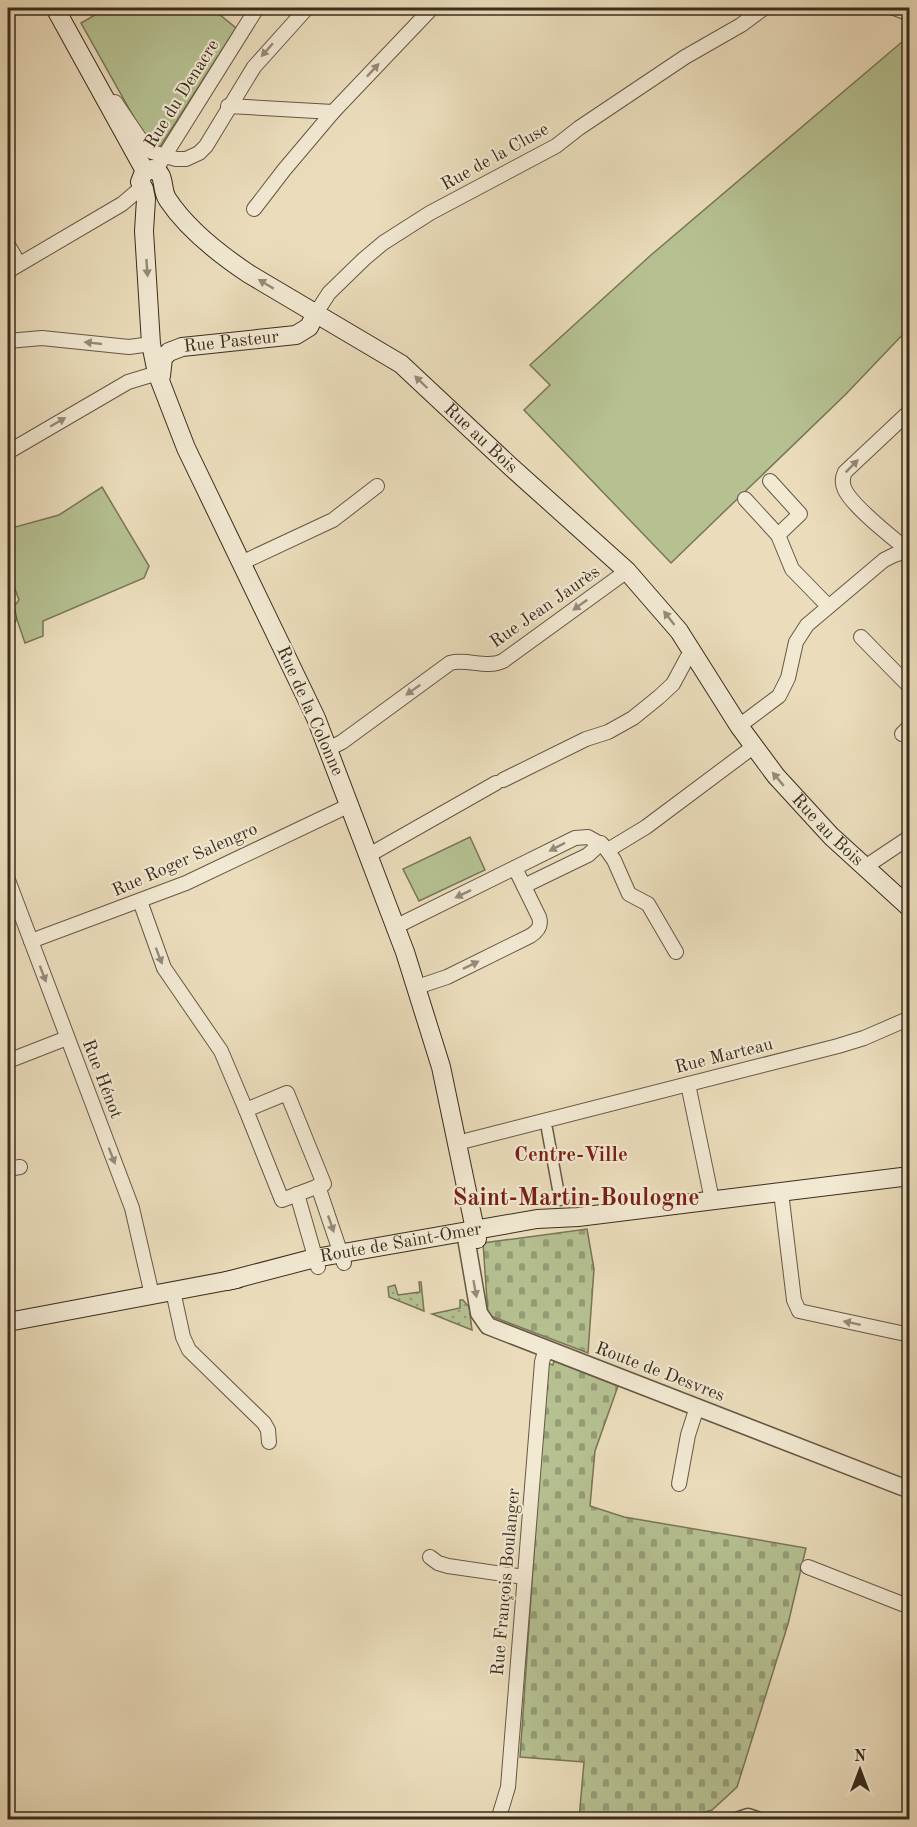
<svg xmlns="http://www.w3.org/2000/svg" width="917" height="1827" font-family="'Old Standard TT',serif">
	<defs>
		<pattern id="grass-dots" width="8" height="8" patternUnits="userSpaceOnUse" patternTransform="scale(1.5)"><rect width="8" height="8" fill="#b6c192"/><path d="M2 2h.1M6 6h.1" fill="none" stroke="#959d77" stroke-width="1.8" stroke-linecap="round"/></pattern>
		<pattern id="cemetery-stones" width="16" height="16" patternUnits="userSpaceOnUse" patternTransform="scale(1.5)"><rect width="16" height="16" fill="#b6c192"/><path d="M2 7V4a2 2 0 0 1 4 0v3zM10 15v-3a2 2 0 0 1 4 0v3z" fill="#959d77"/></pattern>
	</defs>
	<rect width="100%" height="100%" fill="#ebddbc"/>
	<filter id="stains"><feTurbulence type="fractalNoise" baseFrequency=".00333" numOctaves="4"/><feColorMatrix values="0 0 0 0 .2 0 0 0 0 .09 0 0 0 0 .02 0 0 0 .5 -.17"/></filter>
	<radialGradient id="worn" r=".72"><stop offset=".6" stop-color="#630" stop-opacity="0"/><stop offset="1" stop-color="#630" stop-opacity=".3"/></radialGradient>
	<g fill="url(#grass-dots)" stroke="#787658" stroke-width="1.5">
		<polygon points="419,1282 421,1282 424,1311 389,1297 388,1287 395,1285 398,1295 420,1292"/>
		<polygon points="460,1300 463,1300 469,1307 472,1330 432,1314 460,1308"/>
	</g>
	<g fill="url(#cemetery-stones)" stroke="#787658" stroke-width="1.5">
		<polygon points="587,1229 594,1269 588,1353 488,1315 483,1243"/>
		<polygon points="554,1361 618,1386 595,1451 590,1506 624,1517 806,1548 788,1624 737,1787 712,1810 681,1819 579,1819 584,1762 520,1757 547,1363 553,1365"/>
	</g>
	<g fill="#b6c192" stroke="#787658" stroke-width="1.5">
		<polygon points="107,8 223,8 219,14 236,28 160,147 150,146 81,23"/>
		<polygon points="909,36 909,328 846,394 671,563 524,410 550,385 530,365 651,255"/>
		<polygon points="102,487 149,566 144,578 43,621 43,636 25,643 13,608 19,600 8,570 8,529 59,515"/>
		<polygon points="470,837 485,870 419,901 403,869"/>
	</g>
	<g fill="none" stroke-linecap="round" stroke-linejoin="round">
		<g stroke="#665845" stroke-width="13">
			<polyline id="pedestrian" points="547,1129 560,1200"/>
		</g>
		<g stroke="#665845" stroke-width="16">
			<g id="minor">
				<polyline points="894,8 910,14"/>
				<polyline points="115,102 144,145 152,152 176,159 186,159 199,153 206,146 254,67 307,8"/>
				<polyline points="228,106 333,112"/>
				<polyline points="160,163 257,8"/>
				<polyline points="254,209 284,170 333,112 432,8"/>
				<polyline points="8,245 19,264"/>
				<polyline points="8,271 122,204 142,187"/>
				<polyline points="316,313 329,293 364,259 383,243 430,213 556,146 579,128 685,57 741,25 764,8"/>
				<polyline points="8,341 42,338 129,347 151,344"/>
				<path d="M910 411 845 472C842 478 842 484 845 490 854 508 893 538 910 552"/>
				<polyline points="8,452 128,382 161,372"/>
				<polyline points="770,481 800,514 778,535"/>
				<polyline points="745,499 778,535 792,569 828,606"/>
				<polyline points="241,563 333,520 377,486"/>
				<polyline points="8,612 9,618 8,618"/>
				<polyline points="861,637 910,687"/>
				<polyline points="739,726 779,696 788,678 796,642 807,625 884,560 894,555 910,550"/>
				<polyline points="902,734 910,726"/>
				<path d="M328 749 342 742 450 663C467 658 486 669 503 661L627 571"/>
				<polyline points="503,780 586,739 608,732 633,718 659,697 673,684 687,658 693,652"/>
				<polyline points="608,850 646,827 753,747"/>
				<polyline points="369,855 496,783"/>
				<polyline points="865,867 910,837"/>
				<polyline points="8,880 132,1208 152,1295"/>
				<polyline points="524,886 588,855 601,843"/>
				<polyline points="140,901 164,968 221,1051 246,1110"/>
				<polyline points="395,927 575,838 588,837 604,846 614,860 629,894 648,904 676,952"/>
				<polyline points="31,941 186,883 350,805"/>
				<path d="M417 987 447 977 530 936C538 931 542 926 539 917L515 868"/>
				<polyline points="8,1061 67,1038"/>
				<polyline points="688,1084 712,1200"/>
				<polygon points="287,1093 324,1184 282,1200 246,1110"/>
				<polyline points="457,1143 838,1046 864,1038 910,1018"/>
				<polyline points="8,1169 20,1167"/>
				<polyline points="318,1186 344,1263"/>
				<polyline points="781,1192 794,1300 799,1311 910,1335"/>
				<polyline points="297,1194 318,1267"/>
				<polyline points="173,1291 183,1337 189,1350 264,1423 268,1430 269,1442"/>
				<polyline points="679,1484 688,1435 697,1407"/>
				<polyline points="430,1557 438,1563 448,1566 524,1577"/>
				<polyline points="808,1567 910,1607"/>
				<polyline points="498,1820 508,1787 542,1362 544,1355 551,1351"/>
			</g>
		</g>
		<g stroke="#665845" stroke-width="19">
			<g id="tertiary">
				<polyline points="465,1232 479,1313 488,1326 910,1490"/>
				<polyline points="739,1820 748,1817 757,1820"/>
			</g>
		</g>
		<g stroke="#3a2c1d" stroke-width="20">
			<g id="secondary">
				<polyline points="55,8 145,171"/>
				<path id="s1" d="M161 376 163 358 169 352 182 347 296 335 309 327 316 313"/>
				<path id="s2" d="M477 1239 441 1067 405 952 316 718 186 448 157 373 151 344 144 231 146 199 144 189 140 182 144 172 152 169C167 173 160 189 168 200 188 230 219 254 249 274L401 364 510 466 627 571 679 631 739 726 776 776 831 836 910 908"/>
				<path id="s3" d="M227 1281 315 1258 537 1219 578 1217 910 1176"/>
				<polyline points="8,1322 237,1279"/>
			</g>
		</g>
		<use href="#pedestrian" stroke="#f2e9d3" stroke-width="10"/>
		<use href="#minor" stroke="#f2e9d3" stroke-width="14"/>
		<use href="#tertiary" stroke="#f2e9d3" stroke-width="16"/>
		<use href="#secondary" stroke="#f2e9d3" stroke-width="18"/>
	</g>
	<defs><path id="oneway-solid" d="M-6-.8H1V-3.2L6.5 0L1 3.2V.8H-6Z" transform="scale(1.5)"/></defs>
	<g fill="#968a78">
		<use href="#oneway-solid" transform="translate(267 50) rotate(131)"/>
		<use href="#oneway-solid" transform="translate(373 70) rotate(-47)"/>
		<use href="#oneway-solid" transform="translate(147 268) rotate(86)"/>
		<use href="#oneway-solid" transform="translate(266 284) rotate(-149)"/>
		<use href="#oneway-solid" transform="translate(93 343) rotate(-174)"/>
		<use href="#oneway-solid" transform="translate(421 382) rotate(-136)"/>
		<use href="#oneway-solid" transform="translate(58 422) rotate(-30)"/>
		<use href="#oneway-solid" transform="translate(852 466) rotate(-45)"/>
		<use href="#oneway-solid" transform="translate(580 605) rotate(144)"/>
		<use href="#oneway-solid" transform="translate(669 618) rotate(-128)"/>
		<use href="#oneway-solid" transform="translate(413 690) rotate(144)"/>
		<use href="#oneway-solid" transform="translate(778 779) rotate(-130)"/>
		<use href="#oneway-solid" transform="translate(557 847) rotate(153)"/>
		<use href="#oneway-solid" transform="translate(463 894) rotate(154)"/>
		<use href="#oneway-solid" transform="translate(159 956) rotate(69)"/>
		<use href="#oneway-solid" transform="translate(471 965) rotate(-26)"/>
		<use href="#oneway-solid" transform="translate(43 974) rotate(69)"/>
		<use href="#oneway-solid" transform="translate(112 1156) rotate(69)"/>
		<use href="#oneway-solid" transform="translate(331 1224) rotate(71)"/>
		<use href="#oneway-solid" transform="translate(475 1289) rotate(80)"/>
		<use href="#oneway-solid" transform="translate(852 1323) rotate(-168)"/>
	</g>
	<g text-anchor="middle" dominant-baseline="central" stroke-width="4.5" stroke-linejoin="round" paint-order="stroke">
		<g font-size="18" fill="#3a2c1d" stroke="#f2e9d3">
			<text transform="translate(182 94) rotate(-58)">Rue du Denacre</text>
			<text transform="translate(495 157) rotate(-29)">Rue de la Cluse</text>
			<text stroke="none"><textPath href="#s1" startOffset="90">Rue Pasteur</textPath></text>
			<text stroke="none"><textPath href="#s2" startOffset="1572">Rue au Bois</textPath></text>
			<text transform="translate(545 607) rotate(-35)">Rue Jean Jaurès</text>
			<text transform="translate(310 711) rotate(66)">Rue de la Colonne</text>
			<text stroke="none"><textPath href="#s2" startOffset="2098">Rue au Bois</textPath></text>
			<text transform="translate(185 860) rotate(-24)">Rue Roger Salengro</text>
			<text transform="translate(724 1056) rotate(-14)">Rue Marteau</text>
			<text transform="translate(102 1079) rotate(69)">Rue Hénot</text>
			<text stroke="none"><textPath href="#s3" startOffset="178">Route de Saint-Omer</textPath></text>
			<text transform="translate(660 1372) rotate(21)">Route de Desvres</text>
			<text transform="translate(506 1582) rotate(-85)">Rue François Boulanger</text>
		</g>
		<g font-size="21" font-weight="bold" fill="#7a1f14" stroke="#f2e9d3">
			<text x="571" y="1155">Centre-Ville</text>
		</g>
		<g font-size="24" font-weight="bold" fill="#7a1f14" stroke="#f2e9d3">
			<text x="576" y="1199">Saint-Martin-Boulogne</text>
		</g>
	</g>
	<rect width="917" height="1827" fill="none" stroke="#ebddbc" stroke-width="30"/>
	<rect x="9" y="9" width="899" height="1809" fill="none" stroke="#3a2c1d" stroke-width="3"/>
	<rect x="15" y="15" width="887" height="1797" fill="none" stroke="#3a2c1d" stroke-width="1.5"/>
	<g transform="translate(860 1770)" stroke="#f2e9d3" stroke-width="4.5" paint-order="stroke">
	<path d="M0-4.5L10 22L0 15L-10 22Z" fill="#3a2c1d"/>
	<text y="-9" font-size="16" font-weight="bold" text-anchor="middle" fill="#3a2c1d">N</text>
	</g>
	<rect width="100%" height="100%" filter="url(#stains)"/>
	<rect width="100%" height="100%" fill="url(#worn)"/>
</svg>
